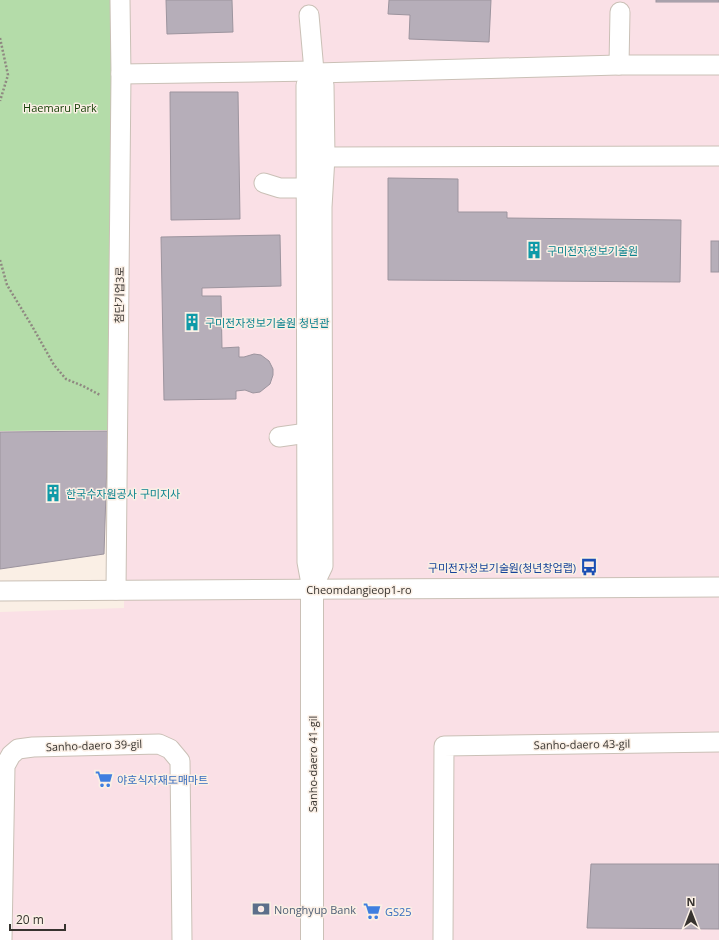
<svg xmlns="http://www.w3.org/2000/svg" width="719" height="940" font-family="'Open Sans','Noto Sans KR',sans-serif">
	<rect width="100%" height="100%" fill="#faefe5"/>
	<polygon fill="#fae0e6" points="128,0 719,0 719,940 0,940 0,612 124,608"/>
	<polygon fill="#b4dca9" points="0,0 116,0 108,430 0,431"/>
	<g fill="#b6aeb9" stroke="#9c949e">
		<polygon points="166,0 232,0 233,32 167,34"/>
		<polygon points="389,0 491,0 489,42 409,39 410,15 388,14"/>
		<rect x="656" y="0" width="63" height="2"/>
		<polygon points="170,92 238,92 240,219 171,220"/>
		<polygon points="388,178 458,179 458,212 507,212 507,218 681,220 680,282 388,280"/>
		<polygon points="280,235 281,286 202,288 202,296 221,296 222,348 239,347 239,357 244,357 254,354 261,355 269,361 273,369 273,375 270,384 260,392 253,393 245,390 236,391 236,399 164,400 161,237"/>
		<rect x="711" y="241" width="8" height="31"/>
		<polygon points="108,431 104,554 0,569 0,432"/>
		<polygon points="591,864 719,864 719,929 587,928"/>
	</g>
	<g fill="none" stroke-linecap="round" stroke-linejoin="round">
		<g stroke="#cac0b6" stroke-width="21">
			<g id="street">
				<polyline points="309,15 314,71"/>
				<polyline points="619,65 620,12"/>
				<polygon points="316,73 324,85 325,157 322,207 322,232 323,566 312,589 307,562 306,85"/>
				<polyline points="121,74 314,71 316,73 619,65 719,65"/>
				<polyline points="325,157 719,156"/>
				<polyline points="264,183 280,188 306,188"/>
				<polyline points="279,437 307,433 320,432"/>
				<polyline points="116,590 121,74 120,0"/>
				<polyline points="0,591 719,587"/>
				<polyline points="2,940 5,766 11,755 18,749 33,747 159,744 170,749 180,761 182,940"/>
				<polyline points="443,940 444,746 719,742"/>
			</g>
		</g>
		<g stroke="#cac0b6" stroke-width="24">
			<polyline id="secondary" points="312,589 312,940"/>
		</g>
		<g stroke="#8f8881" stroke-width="2.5" stroke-dasharray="2 2" stroke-linecap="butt">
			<polyline points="0,38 8,75 0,101"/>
			<polyline points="0,260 7,285 32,326 54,365 66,379 83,386 100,395"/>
		</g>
		<use href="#street" stroke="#fff" stroke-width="19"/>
		<use href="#secondary" stroke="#fff" stroke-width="22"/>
	</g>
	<defs>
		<g id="building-bare" transform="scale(1.38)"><path d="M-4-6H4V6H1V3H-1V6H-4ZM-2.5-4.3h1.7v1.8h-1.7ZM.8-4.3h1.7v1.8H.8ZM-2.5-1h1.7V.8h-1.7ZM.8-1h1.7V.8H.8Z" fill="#0f9aa8" stroke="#faefe5" stroke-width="2.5" paint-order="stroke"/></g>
		<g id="bus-bare" transform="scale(1.38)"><path d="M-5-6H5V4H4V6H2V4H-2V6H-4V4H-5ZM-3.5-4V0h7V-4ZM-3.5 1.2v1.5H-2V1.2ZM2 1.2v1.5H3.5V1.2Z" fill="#1a4fb4" stroke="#faefe5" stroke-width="2.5" paint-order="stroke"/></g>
		<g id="supermarket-bare" transform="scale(1.38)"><path d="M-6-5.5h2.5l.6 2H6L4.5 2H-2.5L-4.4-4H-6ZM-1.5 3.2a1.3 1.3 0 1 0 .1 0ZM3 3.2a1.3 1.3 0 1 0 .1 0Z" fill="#3f7fe0" stroke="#faefe5" stroke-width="2.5" paint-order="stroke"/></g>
		<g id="bank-bare" transform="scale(1.38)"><path d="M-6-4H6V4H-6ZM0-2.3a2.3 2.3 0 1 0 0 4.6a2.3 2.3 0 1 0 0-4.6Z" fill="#5c6f8a" stroke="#faefe5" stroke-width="2.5" paint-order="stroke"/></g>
	</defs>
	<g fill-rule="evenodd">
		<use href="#building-bare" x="534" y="250"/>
		<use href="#building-bare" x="192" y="322"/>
		<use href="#building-bare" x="53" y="493"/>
		<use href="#bus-bare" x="589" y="567"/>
		<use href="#supermarket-bare" x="104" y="779"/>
		<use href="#bank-bare" x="261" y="909"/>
		<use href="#supermarket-bare" x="372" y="911"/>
	</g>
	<g text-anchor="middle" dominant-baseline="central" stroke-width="3" stroke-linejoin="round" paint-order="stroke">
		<g font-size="11" fill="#194109" stroke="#faefe5">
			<text x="60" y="107">Haemaru Park</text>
		</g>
		<g font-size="11" fill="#0d838f" stroke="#faefe5" text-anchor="start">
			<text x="547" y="250">구미전자정보기술원</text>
			<text x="205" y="322">구미전자정보기술원 청년관</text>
			<text x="66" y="493">한국수자원공사 구미지사</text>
		</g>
		<g font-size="11" fill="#37332f" stroke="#faefe5">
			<text transform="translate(119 295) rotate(-89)">첨단기업3로</text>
			<text x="359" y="589">Cheomdangieop1-ro</text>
			<text transform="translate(582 744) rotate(-1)">Sanho-daero 43-gil</text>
			<text transform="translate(94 745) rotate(-2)">Sanho-daero 39-gil</text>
			<text transform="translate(312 764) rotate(-90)">Sanho-daero 41-gil</text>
		</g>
		<g font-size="11" fill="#164399" stroke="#faefe5" text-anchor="end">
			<text x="576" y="567">구미전자정보기술원(청년창업랩)</text>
		</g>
		<g font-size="11" fill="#366cbe" stroke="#faefe5" text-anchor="start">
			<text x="117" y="779">야호식자재도매마트</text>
			<text x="385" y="911">GS25</text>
		</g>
		<g font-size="11" fill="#4e5e75" stroke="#faefe5" text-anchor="start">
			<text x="274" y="909">Nonghyup Bank</text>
		</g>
	</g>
	<g transform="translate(691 912)" stroke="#faefe5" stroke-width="3" paint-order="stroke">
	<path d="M0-3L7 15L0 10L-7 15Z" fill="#37332f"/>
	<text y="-6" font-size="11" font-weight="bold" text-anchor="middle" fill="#37332f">N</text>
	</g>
	<path d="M10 924v6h55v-6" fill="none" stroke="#37332f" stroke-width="2"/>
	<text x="16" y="924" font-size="12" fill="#37332f" stroke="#faefe5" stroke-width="3" paint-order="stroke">20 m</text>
</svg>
